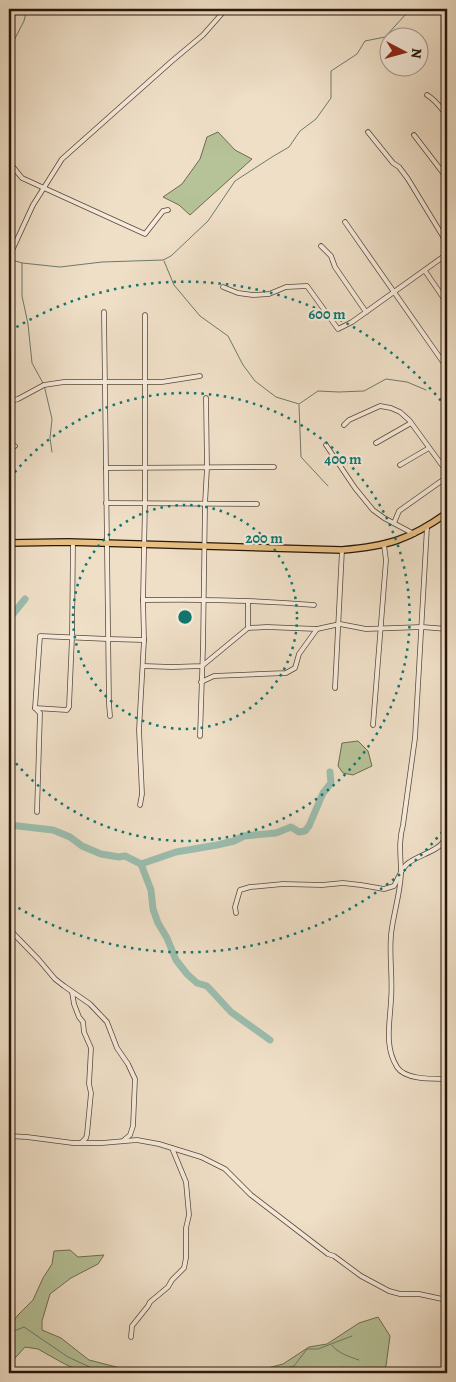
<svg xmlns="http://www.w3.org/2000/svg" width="456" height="1382" font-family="Alegreya,serif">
	<rect width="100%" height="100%" fill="#efdfc7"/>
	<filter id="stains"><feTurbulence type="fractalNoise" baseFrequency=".004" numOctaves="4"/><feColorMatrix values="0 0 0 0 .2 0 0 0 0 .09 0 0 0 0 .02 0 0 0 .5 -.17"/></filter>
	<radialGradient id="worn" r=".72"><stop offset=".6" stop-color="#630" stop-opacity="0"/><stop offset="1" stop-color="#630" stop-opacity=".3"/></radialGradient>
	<g fill="#b6c298" stroke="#6f6c50">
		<polygon points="218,132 235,150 252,159 190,215 179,205 163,197 182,184 200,159 207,137"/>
		<polygon points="358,741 368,751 372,766 353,775 343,773 338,766 342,743"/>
		<polygon points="70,1250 78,1257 104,1255 98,1264 71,1278 50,1294 42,1321 42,1330 61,1338 89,1360 136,1372 150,1373 83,1373 61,1362 38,1349 25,1347 16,1357 9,1363 9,1327 18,1315 33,1300 43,1278 52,1264 54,1251"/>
		<polygon points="378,1317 390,1336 386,1366 379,1373 353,1373 343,1367 326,1373 226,1373 256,1371 283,1364 309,1347 327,1344 359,1323"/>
	</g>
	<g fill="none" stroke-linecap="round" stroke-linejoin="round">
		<g stroke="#6d7a6c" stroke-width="1">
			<polyline points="9,50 24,21 27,9"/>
			<polyline points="9,259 22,263 60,267 102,262 163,260 171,256 208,221 235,181 272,157 289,147 300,131 316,119 331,98 331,71 357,54 365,41 385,37 405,15 413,9"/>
			<polyline points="164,261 174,285 200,316 228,336 243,365 255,381 276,397 299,404 318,391 339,392 364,391 386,379 407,382 426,390"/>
			<polyline points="22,263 22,296 28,324 32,363 44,385 52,419 50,438 52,452"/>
			<polyline points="299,405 301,457 328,486"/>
			<polyline points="9,1333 24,1327 68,1357 94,1369 108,1373"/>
			<path d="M332 1345C337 1353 350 1357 359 1360"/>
			<polyline points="271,1373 275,1371 294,1366 307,1349 318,1349 352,1336"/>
		</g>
		<g stroke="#9bbdae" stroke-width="7">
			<polyline points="9,619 25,599"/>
			<polyline points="9,825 53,830 70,837 82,846 101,854 119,857 125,856 141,864 176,852 217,845 234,841 244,836 276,833 291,827 299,832 305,831 309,826 323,793 331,783 330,772"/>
			<polyline points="141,864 151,890 153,909 158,923 167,938 176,960 187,974 197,983 207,986 231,1012 270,1040"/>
		</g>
		<g stroke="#5a4838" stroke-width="5.5">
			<g id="minor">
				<path d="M427 95C436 100 441 108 447 116"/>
				<polyline points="368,132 393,163 399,167 408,179 447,243"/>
				<polyline points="414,135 447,178"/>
				<polyline points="9,162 22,178 145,234 163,211 168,210"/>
				<polyline points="345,222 443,362 447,366"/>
				<polyline points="321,246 331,256 335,267 366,312"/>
				<polyline points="9,257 33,205 62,159 172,61 203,35 226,9"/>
				<polyline points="425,271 447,303"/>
				<polyline points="223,287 238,293 253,295 269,294 286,287 307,286 338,329 352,322 447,254"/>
				<polyline points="104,312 109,704 110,716"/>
				<polyline points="9,402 18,399 44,385 64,382 162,382 200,376"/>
				<polyline points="344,425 349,420 380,406 391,408 400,412 409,420 447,472"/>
				<polyline points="376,443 411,423"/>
				<polyline points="326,445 355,488 373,510 384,518 414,534"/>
				<polyline points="9,449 15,446"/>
				<polyline points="400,465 429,448"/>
				<polyline points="106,468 274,467"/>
				<polyline points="106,503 257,504"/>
				<polyline points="394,523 399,511 447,477"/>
				<path d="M427 527 415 738 403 825C398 843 401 857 401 874 400 895 393 915 391 935 389 957 393 978 391 1000 390 1023 384 1046 397 1067 405 1080 433 1079 447 1079"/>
				<path d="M143 600C200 599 257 600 314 605"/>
				<polyline points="248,628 248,602"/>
				<polyline points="143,666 172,667 202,666 248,628 267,627 317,629 340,624 366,629 422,627 447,629"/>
				<polyline points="201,682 214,676 286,673 295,668 299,654 317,629"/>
				<polyline points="335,688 342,550"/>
				<polyline points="35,708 67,710 69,707 72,637 73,542"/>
				<polyline points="373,725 386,560 384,545"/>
				<polyline points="200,736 203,647 205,504 207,468 206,398"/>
				<polyline points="140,805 142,794 139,730 144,640 143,600 145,503 145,315"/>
				<polyline points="37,812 40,713 35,708 40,636 108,639 144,640"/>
				<path d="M236 913 235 907 240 890 250 887 283 884 322 885 343 883 361 885 384 889 394 886C398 879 401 870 406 865 415 856 437 852 443 842 446 835 446 818 447 810"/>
				<polyline points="9,929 39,960 55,979 64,986 90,1004 107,1022 117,1048 128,1064 135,1079 133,1126 130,1135 124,1140"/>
				<polyline points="72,992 74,1004 79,1017 83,1022 84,1032 91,1048 89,1084 91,1093 87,1134 86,1138 82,1142"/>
				<polyline points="9,1136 27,1137 73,1143 102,1143 137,1140 159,1144 201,1157 225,1169 251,1195 328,1254 334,1256 361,1276 389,1291 400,1294 419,1294 447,1300"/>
				<polyline points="131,1337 132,1326 148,1306 150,1302 168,1287 172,1280 184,1268 186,1258 186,1228 189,1215 186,1182 172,1148"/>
			</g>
		</g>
		<g stroke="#281508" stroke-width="8">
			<path id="trunk" d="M9 543 68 542 342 550C388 546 409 540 447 513"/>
		</g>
		<use href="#minor" stroke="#f5eadb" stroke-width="4"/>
		<use href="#trunk" stroke="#e8c084" stroke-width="5.5"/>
	</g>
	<g fill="none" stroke="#0f766e" stroke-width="2.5" stroke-dasharray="2.5 5">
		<circle cx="185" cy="617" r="112"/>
		<path d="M10 478A224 224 0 1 1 10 756"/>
		<path d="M447 826A335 335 0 0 1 10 903M10 331A335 335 0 0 1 447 408"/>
	</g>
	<circle cx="185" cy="617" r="8" fill="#0f766e" stroke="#f5eadb" stroke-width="2.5"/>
	<g font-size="15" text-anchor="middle" font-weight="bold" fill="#0f766e" stroke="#f5eadb" stroke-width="4" stroke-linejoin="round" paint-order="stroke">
		<text x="327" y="319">600 m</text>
		<text x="343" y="464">400 m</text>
		<text x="264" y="543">200 m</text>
	</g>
	<rect width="456" height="1382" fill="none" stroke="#efdfc7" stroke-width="30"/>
	<rect x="10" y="10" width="436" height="1362" fill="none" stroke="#281508" stroke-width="2.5"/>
	<rect x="15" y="15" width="426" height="1352" fill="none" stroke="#281508"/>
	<g transform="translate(404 52) rotate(96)"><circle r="24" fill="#f5eadb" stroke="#a39587"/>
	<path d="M0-4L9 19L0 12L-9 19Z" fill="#8f2418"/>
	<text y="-8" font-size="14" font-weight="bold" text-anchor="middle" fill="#281508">N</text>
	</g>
	<rect width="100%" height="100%" filter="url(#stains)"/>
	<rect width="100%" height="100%" fill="url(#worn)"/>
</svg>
